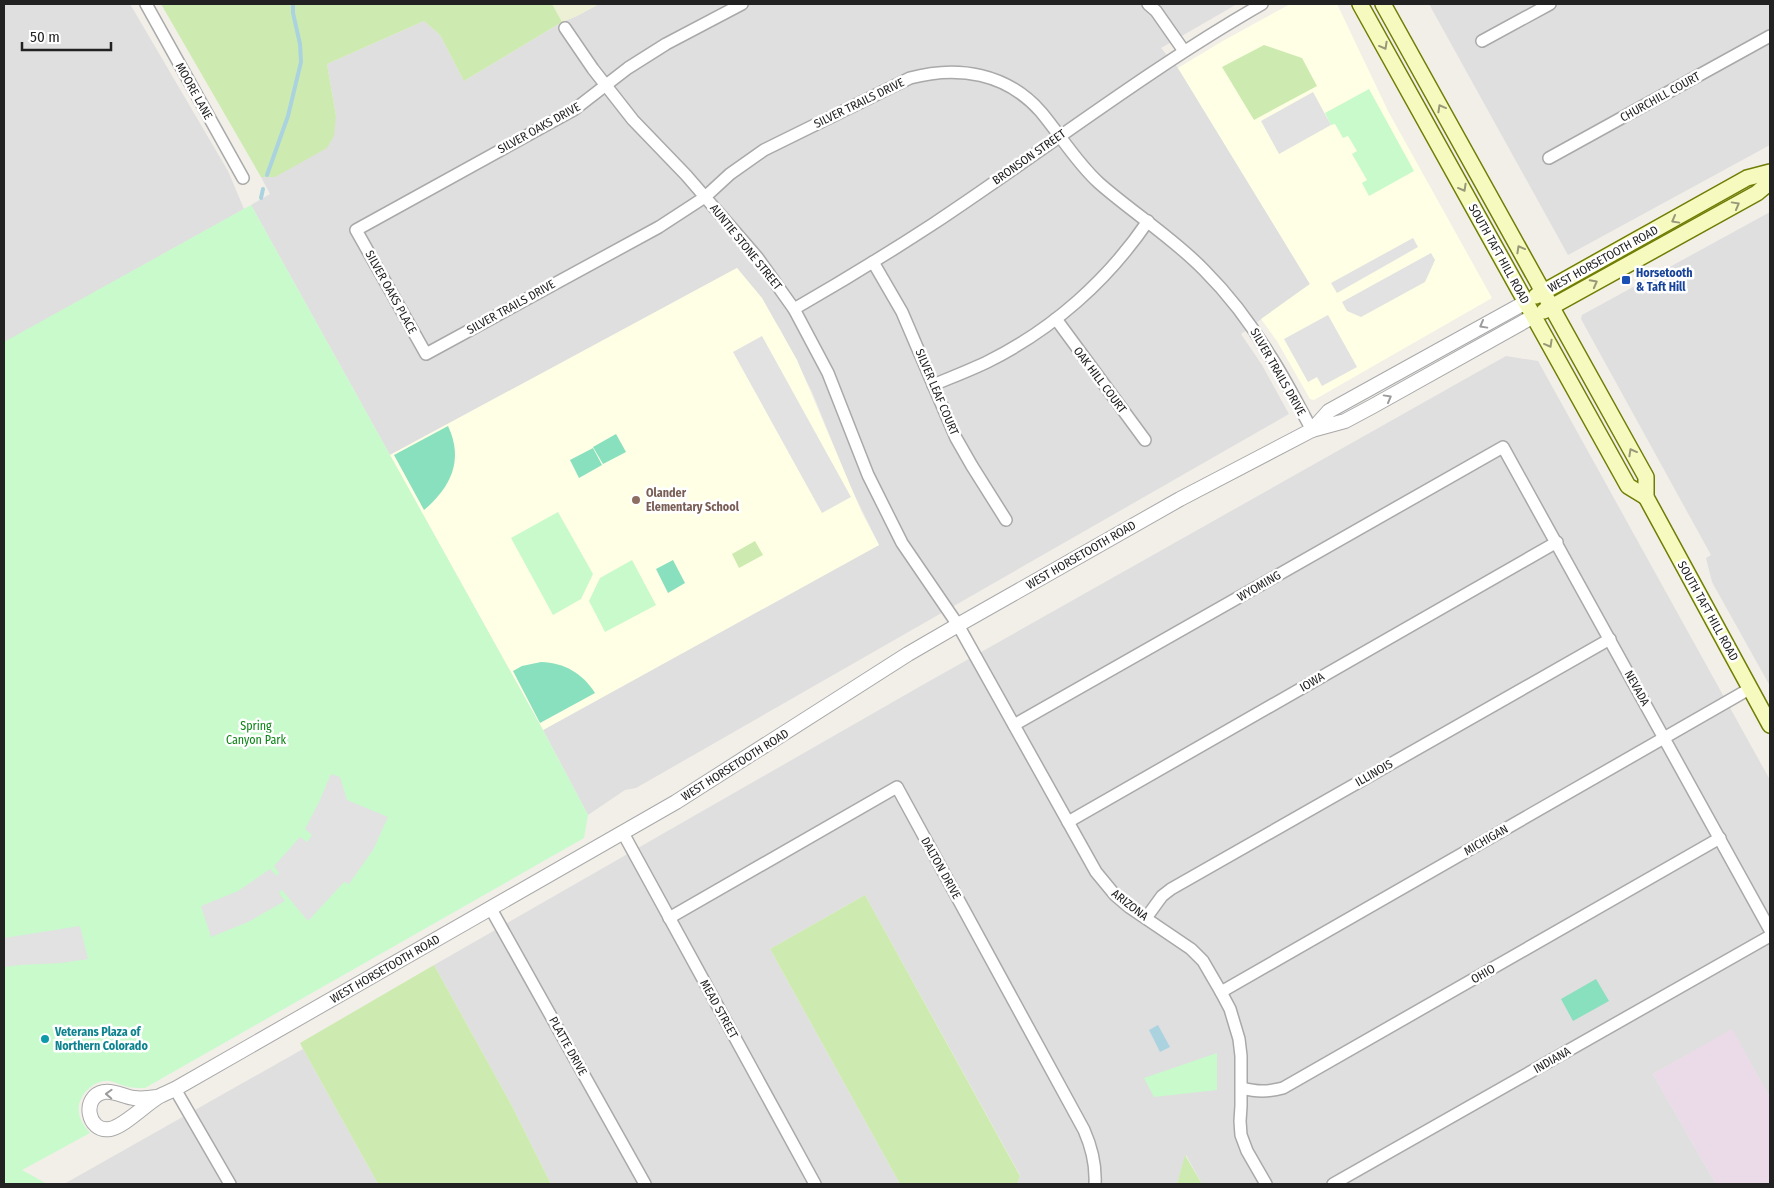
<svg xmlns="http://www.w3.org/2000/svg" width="1774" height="1188" font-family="'Fira Sans Condensed',sans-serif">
	<rect width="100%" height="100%" fill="#f2efe9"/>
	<g fill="#e0dfdf">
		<polygon points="4,4 130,4 228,171 244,209 4,343"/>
		<polygon points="599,4 1237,4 1161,48 1178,68 1310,284 1241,334 1262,365 1289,414 636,788 625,790 588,815 543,730 879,545 851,488 812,392 780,329 737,268 390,455 251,205 270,194 261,177 275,177 336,116 327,64 424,21 440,35 464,81 562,22 577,16"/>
		<polygon points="1429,4 1770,4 1770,145 1568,255"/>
		<polygon points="1770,212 1770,686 1712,582 1706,558 1711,555 1581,319 1582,315"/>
		<polygon points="1506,356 1538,361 1770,780 1770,1098 1732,1030 1653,1074 1716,1184 1202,1184 1186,1155 1177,1184 1017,1184 1020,1175 865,895 770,949 900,1184 551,1184 511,1104 434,965 926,683"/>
		<polygon points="303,1049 378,1184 64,1184"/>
	</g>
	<polygon fill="#ebdbe8" points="1732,1029 1770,1098 1770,1184 1716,1184 1653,1074"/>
	<g fill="#ffffe5">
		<polygon points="1290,4 1337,4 1388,111 1492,298 1314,400 1310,399 1277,341 1261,319 1310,284 1178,68 1221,42"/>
		<polygon points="737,268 762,298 797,360 862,513 879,545 543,730 390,455"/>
	</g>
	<polygon fill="#eef0d5" points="552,4 599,4 577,16 562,22"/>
	<g fill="#cdebb0">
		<polygon points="161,4 552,4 562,22 464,81 440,35 424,21 327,64 336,116 334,136 327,148 275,177 261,177"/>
		<polygon points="1264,45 1302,58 1317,86 1254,120 1222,67"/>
		<polygon points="755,541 763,555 739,568 732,554"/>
		<polygon points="865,895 1020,1176 1017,1184 900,1184 770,949"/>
		<polygon points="434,965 511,1104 551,1184 378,1184 303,1049 300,1043"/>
		<polygon points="1185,1155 1202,1184 1177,1184"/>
	</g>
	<g fill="#c8facc">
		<polygon points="1369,89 1414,171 1369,196 1362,183 1367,180 1352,154 1357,151 1348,136 1343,138 1335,124 1331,125 1325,113"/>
		<path d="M251 205 543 730 588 815 584 838 145 1088C138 1088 131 1088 125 1086 120 1085 115 1082 110 1081 94 1079 76 1096 79 1113 80 1121 85 1127 90 1133L22 1170 47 1184H4V342Z"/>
		<polygon points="558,512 593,574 581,599 553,615 511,538"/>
		<polygon points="632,560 656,605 605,632 589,601 600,578"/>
		<polygon points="1217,1053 1217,1090 1154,1097 1144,1078"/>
	</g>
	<g fill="#88e0be">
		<path d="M448 426C464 460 451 487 424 510L394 455Z"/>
		<polygon points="616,434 626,452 603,464 593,447"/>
		<polygon points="593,448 602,465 579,478 570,460"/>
		<polygon points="673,560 685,583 668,593 656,569"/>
		<path d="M541 662C565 663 582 673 595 693L540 723 513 671 522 666Z"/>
		<polygon points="1596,979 1609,1001 1573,1021 1561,999"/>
	</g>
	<g fill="#e2e2e2">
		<polygon points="1313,92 1331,125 1279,154 1261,121"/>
		<polygon points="1413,238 1418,247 1337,293 1331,283"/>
		<polygon points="1431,253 1435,260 1425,282 1361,317 1347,311 1342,302"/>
		<polygon points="1328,315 1357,367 1322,386 1317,377 1308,382 1284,339"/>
		<polygon points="762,336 851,497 822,513 733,352"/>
		<polygon points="331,774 340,777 347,800 388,817 373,850 349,884 344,882 308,921 282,890 279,893 285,901 248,922 211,937 201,906 238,891 270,869 276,875 278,875 279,873 274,866 300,837 307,842 312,835 305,829 319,802"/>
		<polygon points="80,926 88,959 61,963 20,965 4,967 4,938"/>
	</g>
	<polygon fill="#aad3df" points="1158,1025 1170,1047 1160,1052 1149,1030"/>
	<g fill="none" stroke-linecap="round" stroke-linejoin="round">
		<g stroke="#aad3df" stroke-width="4">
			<polyline points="267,175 288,116 301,62 300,44 293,13 293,4"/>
			<polyline points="261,198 263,189"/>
		</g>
		<g stroke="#a9a9a9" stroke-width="14">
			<g id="minor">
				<polyline points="146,4 243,178"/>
				<path d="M742 4 666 44 628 68 575 109 356 230 426 354 659 227 705 197 730 174 764 150 910 78C958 65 1007 73 1041 112 1061 136 1076 162 1099 183 1133 213 1172 237 1204 270 1229 295 1251 324 1269 354 1285 378 1298 405 1312 430"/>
				<polyline points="1148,4 1156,11 1184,51"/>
				<polyline points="565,28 593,69 633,120 686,175 757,257 794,309 828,373 868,475 902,543 958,625 1096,872 1115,895 1129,907 1191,949 1203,961 1221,992 1230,1009 1239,1039 1241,1056 1241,1106 1240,1121 1241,1135 1247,1151 1266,1184"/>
				<polyline points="1482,41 1550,4"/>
				<polyline points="1549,158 1770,36"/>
				<polyline points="873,262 902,312 956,438 972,466 1006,520"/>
				<path d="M794 309C841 282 887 254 933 224 1043 151 1147 70 1262 4"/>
				<polyline points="1056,319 1145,440"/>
				<path d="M933 385C952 377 971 370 989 361 1053 329 1108 280 1148 221"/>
				<polyline points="1014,725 1503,447 1770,930"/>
				<polyline points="1068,822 1557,542"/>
				<polyline points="623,833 815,1184"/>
				<polyline points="491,909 645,1184"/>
				<path d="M669 918 897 787 1084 1130C1092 1148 1096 1165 1095 1184"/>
				<polyline points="1146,918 1162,896 1171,889 1610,639"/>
				<polyline points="1221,992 1751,688"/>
				<path d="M1242 1088C1257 1092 1267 1092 1283 1088L1720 838"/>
				<polyline points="175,1089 230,1184"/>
				<polyline points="1333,1184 1770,936"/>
			</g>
		</g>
		<g stroke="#a9a9a9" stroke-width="16">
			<g id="tertiary">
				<polyline points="1312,430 1329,411 1526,302"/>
				<path d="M157 1097C150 1098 141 1099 134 1098 124 1097 114 1090 104 1092 81 1096 87 1133 110 1129 123 1127 145 1105 158 1097 163 1094 169 1092 175 1089L676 802 908 654 958 625 1180 499 1312 430 1345 421 1373 406 1534 316"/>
			</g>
		</g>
		<g stroke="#707d05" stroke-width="18">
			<g id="secondary">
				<polyline points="1360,4 1628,486 1646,497"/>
				<polyline points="1383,4 1646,477 1646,497 1770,725"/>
				<polyline points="1536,296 1747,178 1770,172"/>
				<polyline points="1544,311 1757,193 1770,182"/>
			</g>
		</g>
		<use href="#minor" stroke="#fff" stroke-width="11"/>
		<use href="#tertiary" stroke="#fff" stroke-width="14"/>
		<use href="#secondary" stroke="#f7fabf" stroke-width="15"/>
	</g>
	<defs><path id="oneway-chevron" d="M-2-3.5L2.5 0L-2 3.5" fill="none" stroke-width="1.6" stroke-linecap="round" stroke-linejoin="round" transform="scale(1.25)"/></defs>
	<g stroke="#979978">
		<use href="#oneway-chevron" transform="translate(1384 46) rotate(61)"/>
		<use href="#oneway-chevron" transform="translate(1441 108) rotate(-119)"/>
		<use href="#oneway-chevron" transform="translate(1463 188) rotate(61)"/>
		<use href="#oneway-chevron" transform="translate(1736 205) rotate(-29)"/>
		<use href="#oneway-chevron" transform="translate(1675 220) rotate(151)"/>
		<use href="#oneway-chevron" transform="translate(1520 249) rotate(-119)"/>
		<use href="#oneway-chevron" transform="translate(1594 283) rotate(-28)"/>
		<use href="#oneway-chevron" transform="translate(1549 344) rotate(61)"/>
		<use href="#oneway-chevron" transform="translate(1632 452) rotate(-119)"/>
	</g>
	<g stroke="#9c9c9c">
		<use href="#oneway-chevron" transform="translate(1483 325) rotate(151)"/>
		<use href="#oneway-chevron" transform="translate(1388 398) rotate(-29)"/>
		<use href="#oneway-chevron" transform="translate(109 1094) rotate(-178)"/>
	</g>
	<rect fill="#1a4fb4" stroke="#fff" stroke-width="2" x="1621" y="275" width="10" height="10" rx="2.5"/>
	<circle fill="#8d6e63" stroke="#fff" stroke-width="2" cx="636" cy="500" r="5"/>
	<circle fill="#0f9aa8" stroke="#fff" stroke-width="2" cx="45" cy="1039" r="5"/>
	<g text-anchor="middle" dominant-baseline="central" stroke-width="5" stroke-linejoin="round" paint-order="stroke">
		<g font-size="12" fill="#222" stroke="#fff">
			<text transform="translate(194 91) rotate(61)">MOORE LANE</text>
			<text transform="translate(1660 97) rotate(-29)">CHURCHILL COURT</text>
			<text transform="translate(859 103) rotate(-26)">SILVER TRAILS DRIVE</text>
			<text transform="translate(539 128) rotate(-29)">SILVER OAKS DRIVE</text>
			<text transform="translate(1029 157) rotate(-35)">BRONSON STREET</text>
			<text transform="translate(746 247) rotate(51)">AUNTIE STONE STREET</text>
			<text transform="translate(1499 254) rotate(61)">SOUTH TAFT HILL ROAD</text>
			<text transform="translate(1603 259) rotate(-29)">WEST HORSETOOTH ROAD</text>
			<text transform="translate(391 292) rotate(61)">SILVER OAKS PLACE</text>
			<text transform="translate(511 307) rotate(-29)">SILVER TRAILS DRIVE</text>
			<text transform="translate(1278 372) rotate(60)">SILVER TRAILS DRIVE</text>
			<text transform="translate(1100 380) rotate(53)">OAK HILL COURT</text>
			<text transform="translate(937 392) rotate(67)">SILVER LEAF COURT</text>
			<text transform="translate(1081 555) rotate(-30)">WEST HORSETOOTH ROAD</text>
			<text transform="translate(1259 586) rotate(-30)">WYOMING</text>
			<text transform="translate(1708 611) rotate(61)">SOUTH TAFT HILL ROAD</text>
			<text transform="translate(1312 682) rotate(-30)">IOWA</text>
			<text transform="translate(1637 688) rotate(61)">NEVADA</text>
			<text transform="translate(735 765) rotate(-32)">WEST HORSETOOTH ROAD</text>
			<text transform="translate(1374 773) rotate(-30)">ILLINOIS</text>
			<text transform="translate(1486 840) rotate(-30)">MICHIGAN</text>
			<text transform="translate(941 868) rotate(61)">DALTON DRIVE</text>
			<text transform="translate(1130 905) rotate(38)">ARIZONA</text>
			<text transform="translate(385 969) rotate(-30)">WEST HORSETOOTH ROAD</text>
			<text transform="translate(1483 974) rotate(-30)">OHIO</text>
			<text transform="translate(719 1009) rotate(61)">MEAD STREET</text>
			<text transform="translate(568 1046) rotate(61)">PLATTE DRIVE</text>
			<text transform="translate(1552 1060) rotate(-30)">INDIANA</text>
		</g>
		<g font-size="12" font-weight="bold" fill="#164399" stroke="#fff" text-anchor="start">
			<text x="1636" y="273">Horsetooth<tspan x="1636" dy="14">&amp; Taft Hill</tspan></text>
		</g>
		<g font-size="12" font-weight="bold" fill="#785e54" stroke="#fff" text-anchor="start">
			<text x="646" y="493">Olander<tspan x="646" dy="14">Elementary School</tspan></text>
		</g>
		<g font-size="12" fill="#0c8416" stroke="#fff">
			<text x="256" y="726">Spring<tspan x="256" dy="14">Canyon Park</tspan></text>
		</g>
		<g font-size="12" font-weight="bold" fill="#0d838f" stroke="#fff" text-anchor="start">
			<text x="55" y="1032">Veterans Plaza of<tspan x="55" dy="14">Northern Colorado</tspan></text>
		</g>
	</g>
	<rect width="1774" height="1188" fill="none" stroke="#222222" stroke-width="10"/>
	<path d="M22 42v8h89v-8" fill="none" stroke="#222222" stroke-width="2.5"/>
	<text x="30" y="42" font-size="15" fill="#222222" stroke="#ffffff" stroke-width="4" paint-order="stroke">50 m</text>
</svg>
